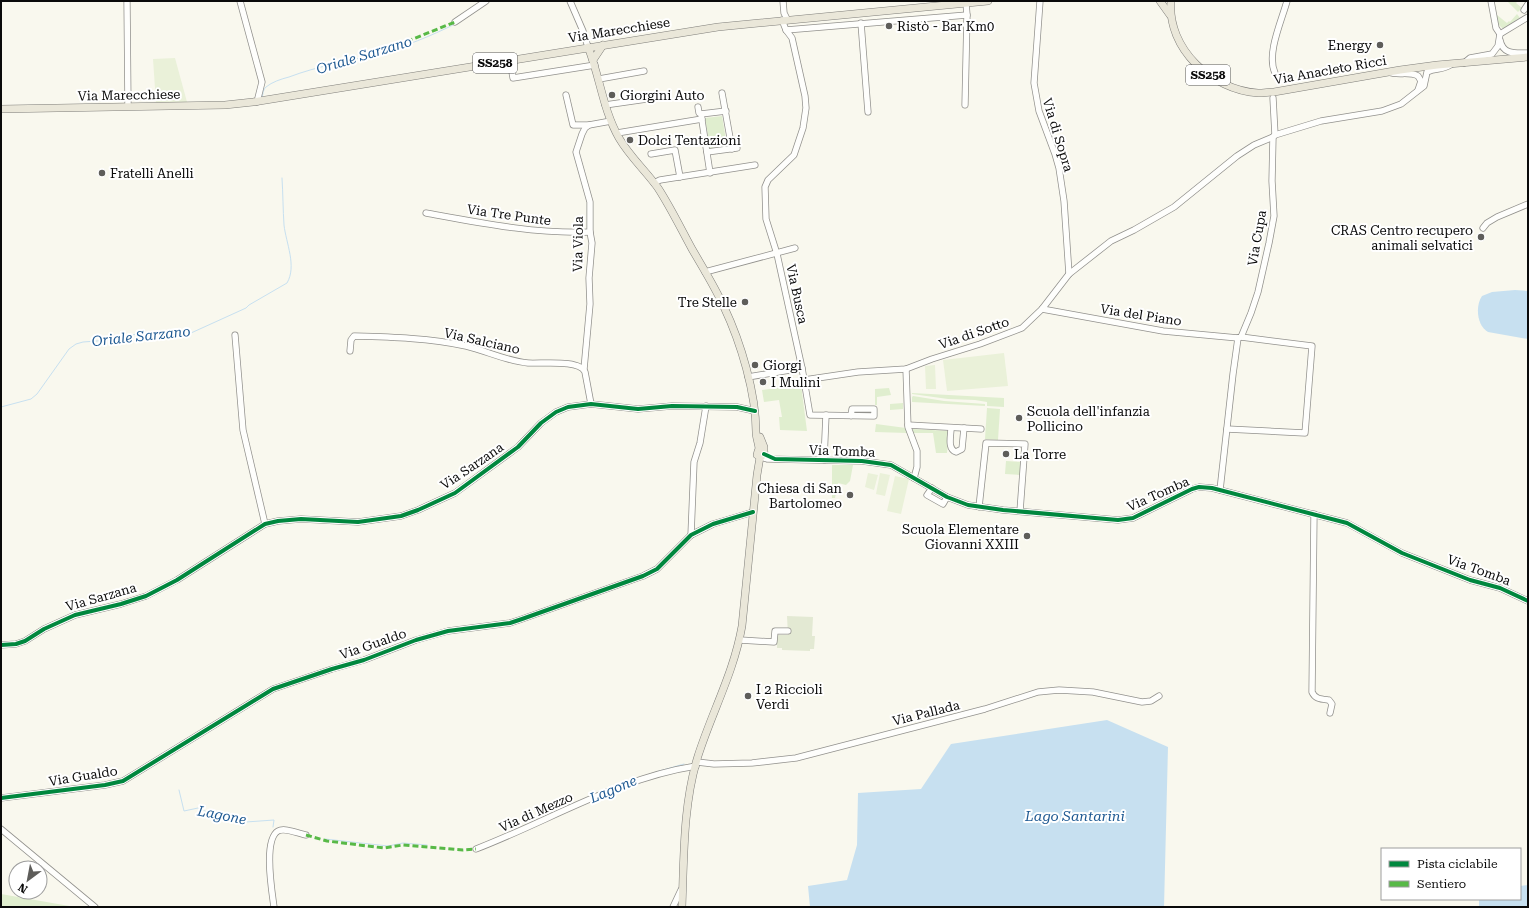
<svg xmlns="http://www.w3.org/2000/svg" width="1529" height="908" font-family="'Roboto Serif',serif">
	<rect width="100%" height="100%" fill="#f9f8ee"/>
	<g fill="#e0eecf">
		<polygon points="1507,1 1518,1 1516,3 1522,8 1518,12"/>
		<polygon points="1517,14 1520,18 1504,28 1502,28 1498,24 1496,17 1497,15 1507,23 1509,21 1510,22"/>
		<polygon points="722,116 727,146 710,148 705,118"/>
		<polygon points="801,385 807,431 780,430 779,417 782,417 779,400 764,402 762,390"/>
		<polygon points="889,388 891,395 877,397 877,405 875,405 875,389"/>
		<polygon points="912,393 1004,398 1004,407 987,406 987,402 975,400 948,399 912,394"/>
		<polygon points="913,396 944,401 985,404 985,406 912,402 912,397"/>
		<polygon points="903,403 903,409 890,410 890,404"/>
		<polygon points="987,408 1000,409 998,440 985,439"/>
		<polygon points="876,424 906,428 907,433 875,432"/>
		<polygon points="913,429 949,431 947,453 936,453 933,433 913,433"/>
		<polygon points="1006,461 1021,462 1020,475 1005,474"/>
		<polygon points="832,465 853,465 850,481 846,485 838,483 835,498 832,498"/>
		<polygon points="1,894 75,907 1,907"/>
	</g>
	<polygon fill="#e3e9d3" points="787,616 813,617 812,636 815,636 814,649 810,649 810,651 782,650 782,648 777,648 777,635 788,635"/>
	<g fill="#eaf1d9">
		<polygon points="175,58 187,102 156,103 153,59"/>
		<polygon points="1004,353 1008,386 947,391 943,360"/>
		<polygon points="935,365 936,389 926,389 925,366"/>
		<polygon points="868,473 878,475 874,490 865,487"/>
		<polygon points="880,473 890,475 885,496 876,494"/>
		<polygon points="895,476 909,479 901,514 887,511"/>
	</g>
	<g fill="#c7e0f0">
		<path d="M1515 290 1528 291V339L1488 332C1477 326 1475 306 1482 296L1492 292Z"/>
		<polygon points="1107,720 1168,747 1164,907 810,907 808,886 847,880 857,845 858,793 921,789 951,744"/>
		<polygon points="1528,885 1528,907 1479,907 1479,899 1520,899 1520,886"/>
	</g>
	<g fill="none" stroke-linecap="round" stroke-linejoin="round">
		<g stroke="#c7e0f0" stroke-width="1">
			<path d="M262 98C263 94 263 89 266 87 272 82 281 79 289 77 318 66 348 61 378 54 404 47 431 36 455 24"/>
			<path d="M1 407 31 399 37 394 69 349 76 344 83 342 110 340 131 335 155 332 191 333 246 308 249 305 287 283C297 266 286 243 284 225 283 210 283 194 282 178"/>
			<polyline points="656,772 684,764"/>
			<polyline points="179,790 184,811 198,808 219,817 246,822 274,820 273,827"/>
			<polyline points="325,839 388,846 403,843 427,845"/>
		</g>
		<g stroke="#92918d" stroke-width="7">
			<g id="minor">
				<polyline points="127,1 128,106"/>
				<polyline points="240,1 262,82 257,102"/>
				<polyline points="570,1 583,31 588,47"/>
				<polyline points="783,1 784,13 787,19"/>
				<polyline points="1040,1 1034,83 1039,111 1055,154 1059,168 1064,201 1069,274"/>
				<polyline points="1491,1 1496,28 1500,34"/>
				<polyline points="1524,10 1528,4"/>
				<polyline points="782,20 786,30 792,38 805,96 806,108 803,128 794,155 768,180 765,187 766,219 777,254 802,368 810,415 874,416 874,409 852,409 851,416"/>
				<polyline points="455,22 486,1"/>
				<polyline points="861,23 868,112"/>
				<polyline points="786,30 967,15"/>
				<path d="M1500 40C1503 55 1515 53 1528 53"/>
				<polyline points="510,60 513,78 595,65"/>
				<polyline points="1464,63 1470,58 1492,54 1498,46 1500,34 1528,17"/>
				<path d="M1388 72C1398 76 1409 71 1418 76L1421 81 1418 90"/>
				<path d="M1275 73C1266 54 1282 20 1287 1"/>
				<polyline points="599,79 644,71"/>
				<polyline points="722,93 732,149"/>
				<polyline points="566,95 573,125 589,125"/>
				<polyline points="605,105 654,98"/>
				<polyline points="965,105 967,15 966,3"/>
				<polyline points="698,107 699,113 701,114 710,173"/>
				<polyline points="701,114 726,111"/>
				<polyline points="617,133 702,119"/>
				<path d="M1275 135 1321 121 1382 111 1401 104 1424 86 1427 72C1437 67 1442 71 1452 64"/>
				<polyline points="707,152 737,148"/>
				<polyline points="651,154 675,150 680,177"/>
				<polyline points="654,183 660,180 755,165"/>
				<path d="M426 213C481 223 535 234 590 232"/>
				<polyline points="1483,228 1487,223 1497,217 1528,204"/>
				<polyline points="705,272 795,248"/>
				<polyline points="1042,309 1163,331 1238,338"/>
				<polyline points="235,335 243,430 265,524"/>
				<polyline points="1238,338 1241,337 1251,313 1258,292 1269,243 1274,216 1272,181 1273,137 1275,135 1273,98"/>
				<path d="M350 351 351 340 354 336C391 337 430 338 466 346 487 351 506 361 528 363 541 364 580 359 585 372L591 404"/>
				<polyline points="584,369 590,304 589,278 592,243 590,232 590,202 576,152 582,134 585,128 589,125 611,121"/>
				<polyline points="906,369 908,427 917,451 917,467 914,478"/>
				<polyline points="748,377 802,368"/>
				<polyline points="804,380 858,372 906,369 932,359 980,344 1022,328 1042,309 1069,274 1111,241 1134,230 1174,207 1237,156 1254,145 1273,137"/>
				<polyline points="908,425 981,429"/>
				<path d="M951 428C951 436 947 449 956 452L962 449 964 428"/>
				<polyline points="1227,429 1305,433 1312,346 1241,337"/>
				<polyline points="761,457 767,459 862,461 891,465 947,497 968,505 1003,510 1118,520 1133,518 1192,489 1199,487 1212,488 1347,523 1402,553 1470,580 1500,588 1528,601"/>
				<polyline points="824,460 826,415"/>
				<polyline points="932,488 927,495 943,504 947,497"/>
				<polyline points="1220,490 1233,374 1238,338"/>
				<polyline points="979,507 986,443 1025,444 1020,511"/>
				<path d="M1314 514 1312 692C1315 699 1321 699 1329 700L1332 704 1330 713"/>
				<polyline points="691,535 694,462 700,443 706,406"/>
				<polyline points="740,640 774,642 775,631 788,631"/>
				<polyline points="1,645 16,644 25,641 44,629 75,615 121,604 146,596 177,580 265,524 278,521 301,519 358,522 401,516 418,510 455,493 518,447 541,423 556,412 568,407 591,404 638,409 672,406 737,407 755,411"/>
				<polyline points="697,762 714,764 752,763 796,758 985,709 1038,692 1059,690 1093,692 1142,702 1151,701 1159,696"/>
				<polyline points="1,798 105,785 123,781 273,689 332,669 364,660 416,640 448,631 510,623 522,619 643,576 657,569 691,535 713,524 753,512"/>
				<polyline points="1,829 95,907"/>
				<path d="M476 849C549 821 618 778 696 766"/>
				<path d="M274 907C272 892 263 840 278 831 285 827 299 834 306 835"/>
				<polyline points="673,907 681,890"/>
			</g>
		</g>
		<g stroke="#7f7e7a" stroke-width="8">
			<g id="major">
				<polyline points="1160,1 1170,15"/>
				<path d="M1171 1C1167 49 1212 90 1258 93 1264 93 1269 92 1274 92L1400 70 1437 65 1528 57"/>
				<path d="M588 47C600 77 603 110 619 138 630 157 646 171 658 188 671 208 681 229 692 249 703 268 715 287 724 307 741 343 756 393 756 432 756 438 759 444 759 450"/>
				<polyline points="593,60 603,45"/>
				<polyline points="1,109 225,105 253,102 718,27 988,1"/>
				<polyline points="760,437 764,447 764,454 761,457 757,455 758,451 761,450 764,452"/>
				<path d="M682 907C684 857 683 804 698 756 712 712 734 672 742 626L757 475 760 457"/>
			</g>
		</g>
		<use href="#minor" stroke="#fefefc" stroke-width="5.5"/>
		<use href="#major" stroke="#eae7d9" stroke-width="7"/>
		<g stroke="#58b947" stroke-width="3" stroke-dasharray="6 3" stroke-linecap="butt">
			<polyline points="364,55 403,43 455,22"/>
			<polyline points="306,835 327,841 384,848 403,845 463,850 476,849"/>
		</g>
		<g stroke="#fff" stroke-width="6">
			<g id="cycleway">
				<polyline points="764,454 775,459 862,461 891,465 947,497 968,505 1003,510 1118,520 1133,518 1192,489 1199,487 1212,488 1347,523 1402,553 1470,580 1500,588 1528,601"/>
				<polyline points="1,645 16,644 25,641 44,629 75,615 121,604 146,596 177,580 265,524 278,521 301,519 358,522 401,516 418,510 455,493 518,447 541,423 556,412 568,407 591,404 638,409 672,406 737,407 755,411"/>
				<polyline points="1,798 105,785 123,781 273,689 332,669 364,660 416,640 448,631 510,623 522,619 643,576 657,569 691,535 713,524 753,512"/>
			</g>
		</g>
		<use href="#cycleway" stroke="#00873e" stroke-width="4"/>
	</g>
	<g fill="#5e5d5a" stroke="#fff" stroke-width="1.5">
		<circle cx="889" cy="26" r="4"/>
		<circle cx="1380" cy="45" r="4"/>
		<circle cx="612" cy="95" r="4"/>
		<circle cx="630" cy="140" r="4"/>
		<circle cx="102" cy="173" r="4"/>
		<circle cx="1481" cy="237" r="4"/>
		<circle cx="745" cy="302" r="4"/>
		<circle cx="755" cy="365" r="4"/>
		<circle cx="763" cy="382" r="4"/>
		<circle cx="1019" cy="418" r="4"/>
		<circle cx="1006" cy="454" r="4"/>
		<circle cx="850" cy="495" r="4"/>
		<circle cx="1027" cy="536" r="4"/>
		<circle cx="748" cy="696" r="4"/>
	</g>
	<g text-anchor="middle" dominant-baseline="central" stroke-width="4" stroke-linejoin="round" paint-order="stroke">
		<g fill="#fff" stroke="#545454" stroke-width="1">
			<rect x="473" y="53" width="44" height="20" rx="3"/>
			<rect x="1186" y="65" width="44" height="20" rx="3"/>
		</g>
		<g font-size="12" font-weight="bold" fill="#0a0a0a">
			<text x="495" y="63">SS258</text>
			<text x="1208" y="75">SS258</text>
		</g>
		<g font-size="13" fill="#0a0a0a" stroke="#fff" text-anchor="start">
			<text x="897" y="26">Ristò - Bar Km0</text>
			<text x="1372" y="45" text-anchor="end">Energy</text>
			<text x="620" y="95">Giorgini Auto</text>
			<text x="638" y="140">Dolci Tentazioni</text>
			<text x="110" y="173">Fratelli Anelli</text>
			<text x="1473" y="230" text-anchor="end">CRAS Centro recupero<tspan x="1473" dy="15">animali selvatici</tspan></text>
			<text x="737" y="302" text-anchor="end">Tre Stelle</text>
			<text x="763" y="365">Giorgi</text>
			<text x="771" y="382">I Mulini</text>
			<text x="1027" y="411">Scuola dell'infanzia<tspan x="1027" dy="15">Pollicino</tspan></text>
			<text x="1014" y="454">La Torre</text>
			<text x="842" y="488" text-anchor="end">Chiesa di San<tspan x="842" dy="15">Bartolomeo</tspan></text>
			<text x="1019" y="529" text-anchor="end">Scuola Elementare<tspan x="1019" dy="15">Giovanni XXIII</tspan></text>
			<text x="756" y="689">I 2 Riccioli<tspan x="756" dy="15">Verdi</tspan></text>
		</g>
		<g font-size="13" fill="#0a0a0a" stroke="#fff">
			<text transform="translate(619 30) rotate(-9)">Via Marecchiese</text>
			<text transform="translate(1330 70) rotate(-10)">Via Anacleto Ricci</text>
			<text transform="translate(129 95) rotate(-1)">Via Marecchiese</text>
			<text transform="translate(1058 135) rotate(73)">Via di Sopra</text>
			<text transform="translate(509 215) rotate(8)">Via Tre Punte</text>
			<text transform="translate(1257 238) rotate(-80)">Via Cupa</text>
			<text transform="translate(578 244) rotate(-89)">Via Viola</text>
			<text transform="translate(797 294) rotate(78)">Via Busca</text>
			<text transform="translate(1141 315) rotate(9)">Via del Piano</text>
			<text transform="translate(974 333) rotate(-19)">Via di Sotto</text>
			<text transform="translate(482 341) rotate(13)">Via Salciano</text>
			<text transform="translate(842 451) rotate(2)">Via Tomba</text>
			<text transform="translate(472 466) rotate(-34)">Via Sarzana</text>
			<text transform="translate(1158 494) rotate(-24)">Via Tomba</text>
			<text transform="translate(1479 570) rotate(20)">Via Tomba</text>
			<text transform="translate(101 597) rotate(-16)">Via Sarzana</text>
			<text transform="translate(373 644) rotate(-19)">Via Gualdo</text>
			<text transform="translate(926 713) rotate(-14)">Via Pallada</text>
			<text transform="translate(83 776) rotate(-9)">Via Gualdo</text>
			<text transform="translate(536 812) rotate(-24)">Via di Mezzo</text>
		</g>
		<g font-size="14" font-style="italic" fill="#1e5992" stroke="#fff">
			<text transform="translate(364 55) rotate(-17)">Oriale Sarzano</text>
			<text transform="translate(141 336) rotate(-6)">Oriale Sarzano</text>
			<text transform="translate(613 789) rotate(-23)">Lagone</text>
			<text transform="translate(222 815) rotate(11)">Lagone</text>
			<text x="1075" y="816">Lago Santarini</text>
		</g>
	</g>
	<rect width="1529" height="908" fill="none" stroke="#0a0a0a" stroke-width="4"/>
	<rect x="1381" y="848" width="140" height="52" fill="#ffffff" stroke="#9d9d9d"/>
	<rect x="1389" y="861" width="20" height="6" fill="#00873e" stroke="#9d9d9d"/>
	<text x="1417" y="868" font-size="12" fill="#0a0a0a">Pista ciclabile</text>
	<rect x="1389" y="881" width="20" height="6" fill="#58b947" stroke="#9d9d9d"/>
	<text x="1417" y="888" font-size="12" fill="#0a0a0a">Sentiero</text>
	<g transform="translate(28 880) rotate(212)"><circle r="19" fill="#ffffff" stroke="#9d9d9d"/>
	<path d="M0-3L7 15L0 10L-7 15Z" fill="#5e5d5a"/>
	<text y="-6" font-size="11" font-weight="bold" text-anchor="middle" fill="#0a0a0a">N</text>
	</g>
</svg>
